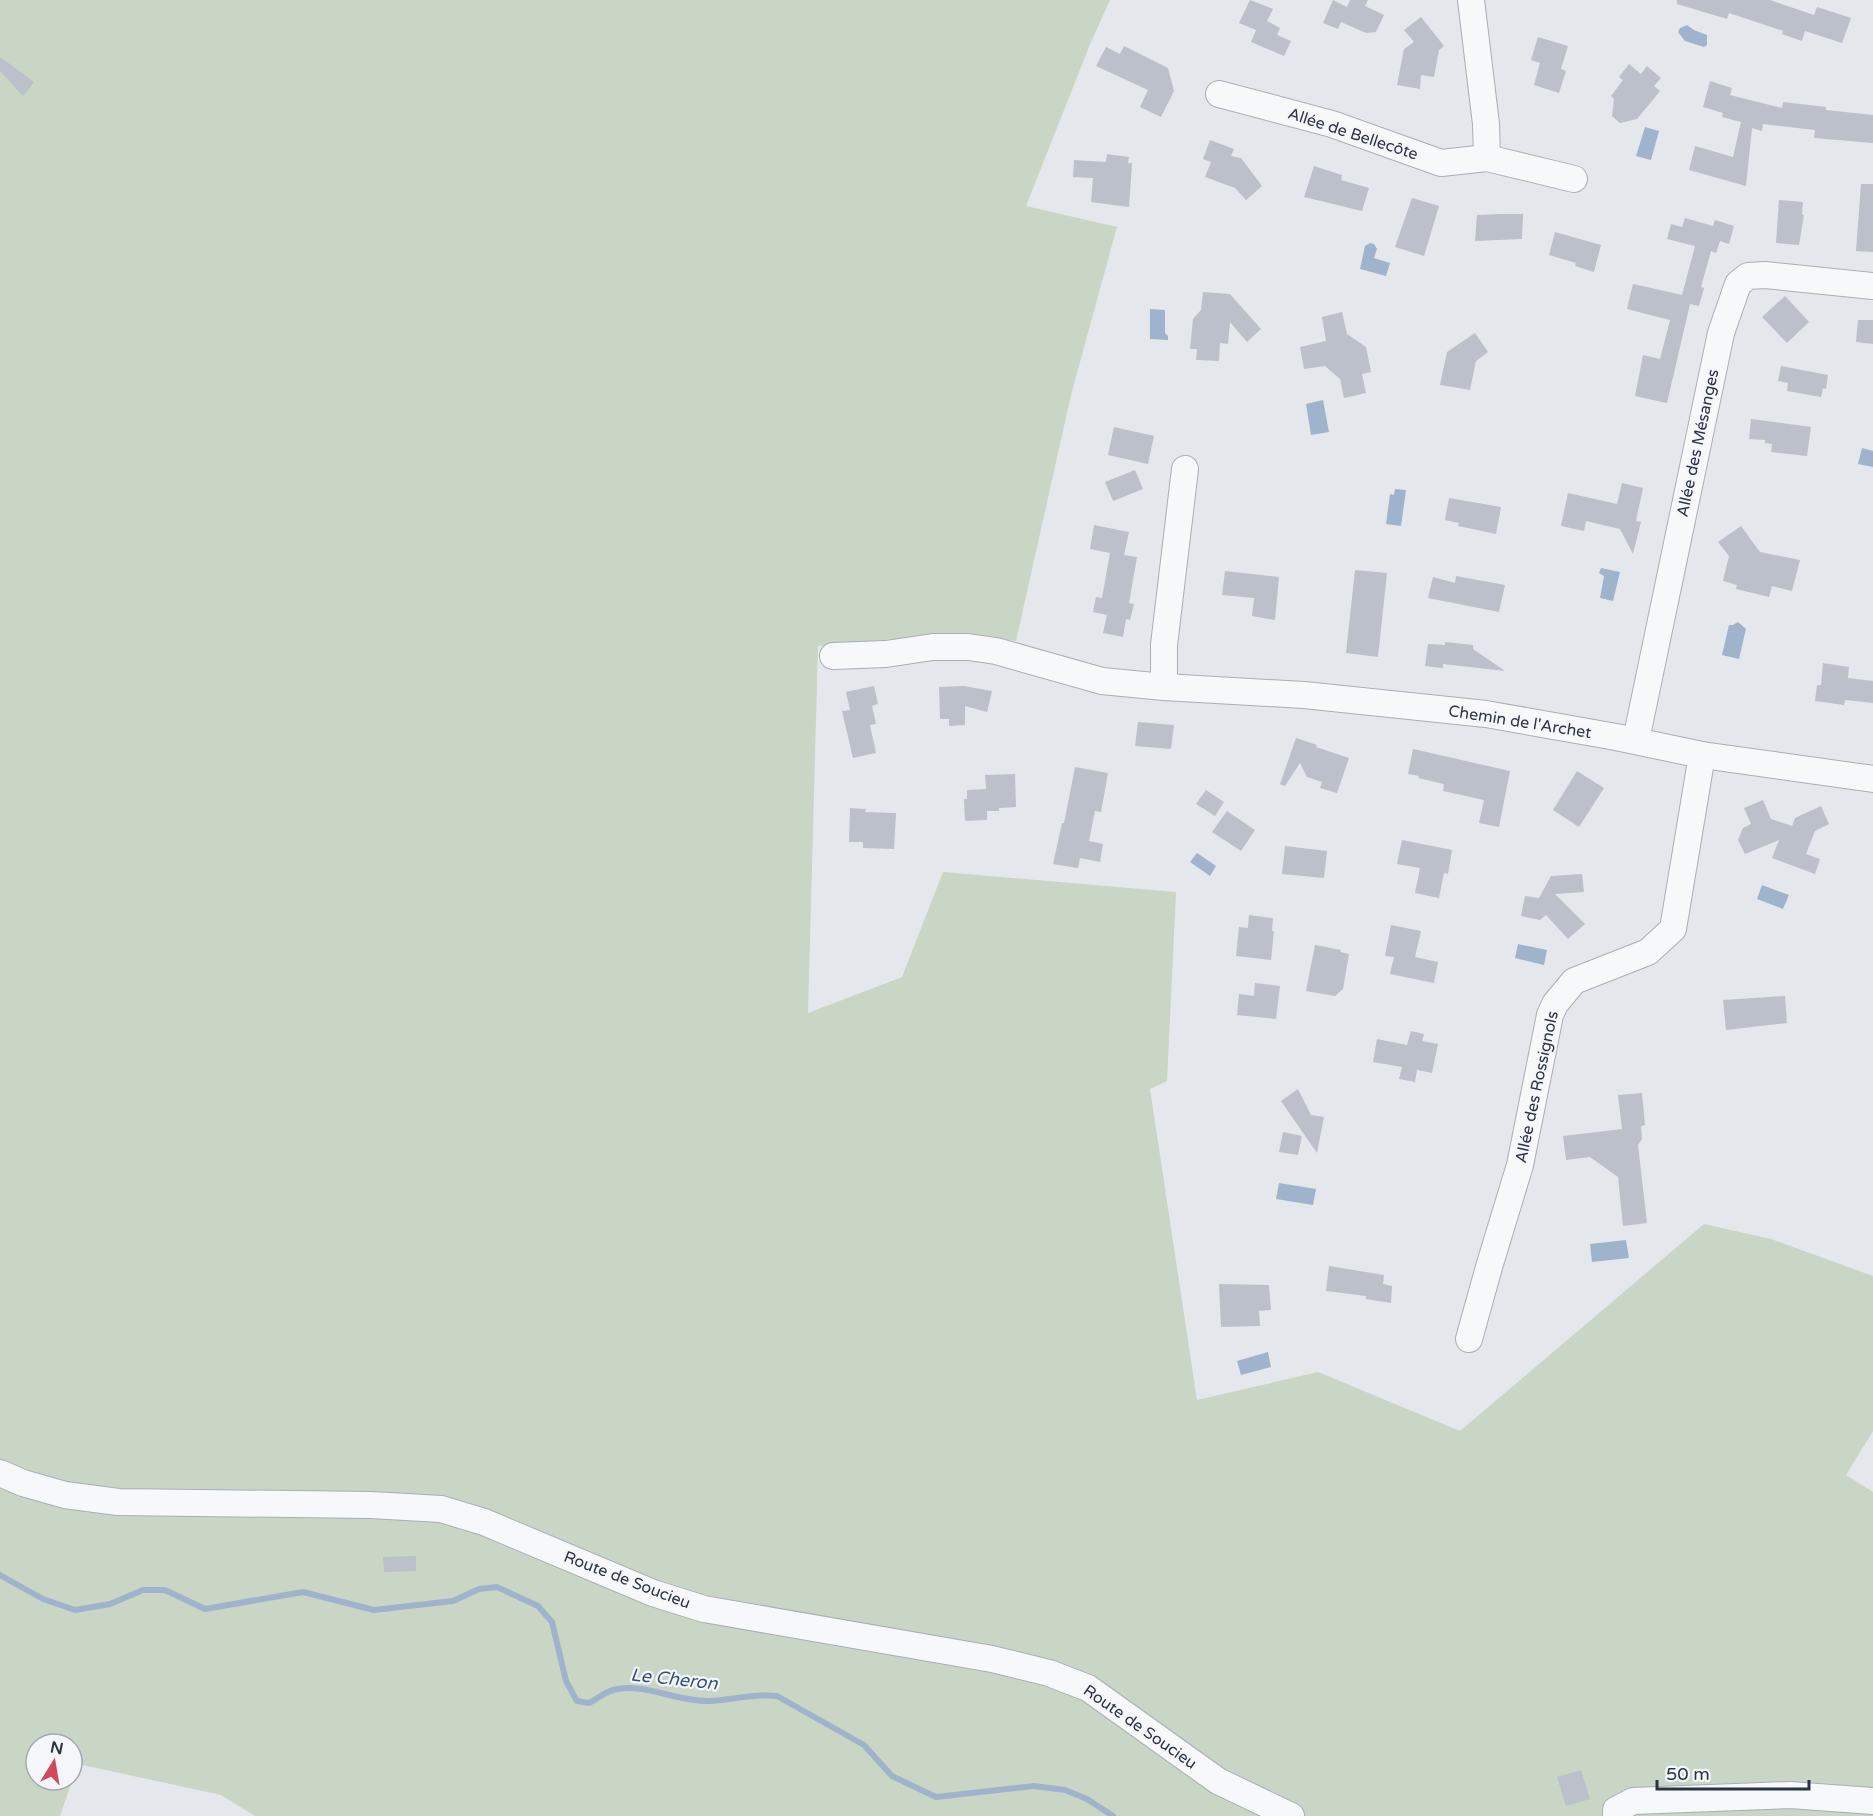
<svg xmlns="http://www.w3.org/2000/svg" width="1873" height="1816" font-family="'Varela Round',sans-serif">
	<rect width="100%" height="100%" fill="#e4e7ec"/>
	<path fill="#c9d6c5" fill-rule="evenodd" d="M0 0H1110L1091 42 1026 206 1117 227 1071 395 1016 641 963 633 818 646 808 1013 902 977 943 872 1176 892 1167 1081 1150 1089 1197 1400 1318 1372 1460 1431 1704 1224 1771 1239 1873 1276V1431L1846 1475 1873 1492V1816H255L221 1795 78 1764 60 1816H0ZM36 1744H72V1780H36Z"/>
	<g fill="#9fb4cc">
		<polygon points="1687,25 1694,30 1707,35 1707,45 1704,47 1685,41 1678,32 1680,28"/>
		<polygon points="1645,127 1659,131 1651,160 1636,156"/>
		<polygon points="1370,243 1374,244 1377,249 1374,258 1390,263 1386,276 1360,269 1365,246"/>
		<polygon points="1150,309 1165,310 1165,333 1168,336 1168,340 1150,339"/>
		<polygon points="1323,400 1329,432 1311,435 1306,404"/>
		<polygon points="1862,448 1873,451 1873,467 1858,464"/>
		<polygon points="1395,489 1406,490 1401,526 1386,524 1390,494 1394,495"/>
		<polygon points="1601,568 1620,572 1613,601 1600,598 1604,576 1599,573"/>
		<polygon points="1738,622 1746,629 1739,659 1722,655 1729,625 1733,625"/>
		<polygon points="1197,853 1216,866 1210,876 1190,862"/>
		<polygon points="1762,885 1789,895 1783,909 1757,899"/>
		<polygon points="1518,944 1547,950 1544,965 1515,958"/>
		<polygon points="1279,1183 1316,1189 1313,1205 1276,1199"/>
		<polygon points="1626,1240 1629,1258 1592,1262 1590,1244"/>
		<polygon points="1268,1352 1271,1367 1241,1375 1237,1361"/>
	</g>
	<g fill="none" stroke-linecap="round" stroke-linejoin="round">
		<path stroke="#9fb4cc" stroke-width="6" d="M0 1575 43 1599 75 1610 110 1604 143 1590H165L205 1609 303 1592 374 1610 453 1601 479 1589 497 1587 538 1606 552 1622 566 1681 577 1701 589 1703C597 1699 605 1692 613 1690 645 1682 676 1702 709 1701 732 1700 754 1693 777 1696L864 1745 892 1776 936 1797 1034 1786 1065 1790 1087 1799 1113 1816"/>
	</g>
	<g fill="#bbc0ca">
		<polygon points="1250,0 1273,9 1267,21 1280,28 1277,35 1291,41 1284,56 1251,42 1256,30 1239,23"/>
		<polygon points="1333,0 1347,7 1350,0 1368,0 1365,6 1384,15 1376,32 1366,33 1341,22 1338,29 1323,23"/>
		<polygon points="1677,0 1770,0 1814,15 1817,7 1851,18 1842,43 1805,31 1802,41 1782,34 1783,31 1729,13 1727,19 1677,4"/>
		<polygon points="1421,17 1444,46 1439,50 1434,77 1421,75 1420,89 1397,85 1404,49 1414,42 1404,30"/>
		<polygon points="1538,37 1568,46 1561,69 1566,71 1559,93 1534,85 1540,63 1531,60"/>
		<polygon points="1124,46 1168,68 1174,91 1161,117 1140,107 1148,90 1096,66 1106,47 1120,54"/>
		<polygon points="0,57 34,82 23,96 0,71"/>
		<polygon points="1629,64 1641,74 1647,66 1661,78 1654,86 1660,91 1637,119 1620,123 1612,116 1614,99 1611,96 1623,80 1619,77"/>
		<polygon points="1710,81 1732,88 1730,95 1782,108 1783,102 1826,107 1826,110 1873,115 1873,143 1814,138 1815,130 1763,124 1762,131 1752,128 1746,186 1689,170 1695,146 1733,157 1741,122 1722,117 1723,113 1703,107"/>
		<polygon points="1210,140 1234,149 1231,156 1241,158 1262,186 1246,200 1235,188 1205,177 1211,162 1203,159"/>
		<polygon points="1107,154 1129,157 1128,163 1132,163 1129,207 1091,202 1093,178 1073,177 1074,160 1106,162"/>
		<polygon points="1314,166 1342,175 1341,180 1369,188 1362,211 1304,197"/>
		<polygon points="1861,184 1873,184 1873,252 1856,251"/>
		<polygon points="1412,198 1439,206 1424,256 1395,247"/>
		<polygon points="1779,200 1803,202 1802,214 1804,215 1799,245 1776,243"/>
		<polygon points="1501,214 1523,214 1522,239 1475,241 1477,215"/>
		<polygon points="1685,218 1713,226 1715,220 1734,226 1729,244 1720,241 1716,253 1711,251 1701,287 1704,288 1699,306 1690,304 1667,403 1635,396 1643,355 1660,359 1670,320 1627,309 1633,284 1682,295 1695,246 1667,239 1671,224 1682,227"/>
		<polygon points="1555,232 1601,245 1594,272 1575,266 1576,263 1549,255"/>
		<polygon points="1203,292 1230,294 1261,329 1247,342 1230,322 1228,344 1220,343 1219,361 1196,360 1197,349 1190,349 1193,319 1201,310"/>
		<polygon points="1785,296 1809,322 1787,343 1762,317"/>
		<polygon points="1342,312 1347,334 1366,347 1371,372 1362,374 1366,393 1344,398 1340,379 1325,366 1304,369 1300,347 1326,341 1322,317"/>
		<polygon points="1858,320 1873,320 1873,344 1856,342"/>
		<polygon points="1475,333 1488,352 1476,361 1470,390 1440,385 1447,352"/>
		<polygon points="1781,366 1828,375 1826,389 1823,388 1821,397 1787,391 1788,383 1778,381"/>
		<polygon points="1751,419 1811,427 1807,456 1771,452 1772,444 1765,443 1765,440 1749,439"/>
		<polygon points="1114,427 1154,436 1148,464 1108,455"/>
		<polygon points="1135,470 1143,489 1113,501 1105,482"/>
		<polygon points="1622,483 1643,488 1636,521 1641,522 1633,554 1620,529 1586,521 1584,531 1561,526 1568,493 1617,504"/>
		<polygon points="1449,498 1501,507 1496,534 1458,526 1459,523 1445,520"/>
		<polygon points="1094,525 1129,532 1124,555 1137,557 1129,603 1134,604 1130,620 1126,619 1123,637 1103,633 1107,615 1093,612 1096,597 1102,598 1110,553 1090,549"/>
		<polygon points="1741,526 1760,552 1800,560 1792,591 1772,586 1769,597 1736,589 1737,585 1723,581 1729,556 1718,542"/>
		<polygon points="1355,570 1387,573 1378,657 1346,653"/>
		<polygon points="1225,571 1279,577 1275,620 1252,616 1254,598 1222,595"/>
		<polygon points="1456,576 1505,585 1499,612 1428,598 1433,577 1455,583"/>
		<polygon points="1445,642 1473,645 1473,649 1505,671 1443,664 1443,668 1425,666 1428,644 1445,645"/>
		<polygon points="1823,663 1849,667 1848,678 1873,681 1873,703 1845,700 1844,705 1815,701 1817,685 1821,685"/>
		<polygon points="874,686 878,704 872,706 876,724 870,725 876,753 853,758 842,711 850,710 846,692"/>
		<polygon points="964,686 992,691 987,712 965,706 965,725 949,726 949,719 940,719 939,687"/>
		<polygon points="1138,722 1174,725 1171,749 1135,746"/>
		<polygon points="1296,738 1317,745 1316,747 1349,758 1337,793 1320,788 1322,782 1307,777 1300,763 1285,786 1280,784"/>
		<polygon points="1413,749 1510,771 1499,827 1479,823 1484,800 1443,791 1444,784 1418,778 1419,776 1408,774"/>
		<polygon points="1075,767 1108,773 1101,812 1095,811 1089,841 1103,844 1100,862 1080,858 1078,868 1053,864 1062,823 1064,823"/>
		<polygon points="1577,771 1604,788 1579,827 1553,810"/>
		<polygon points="1015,774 1016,807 999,808 999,811 987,811 987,820 965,821 964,799 967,799 967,790 986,789 985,775"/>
		<polygon points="1206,790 1224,802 1215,816 1196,804"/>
		<polygon points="1763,800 1771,819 1792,826 1795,818 1821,806 1829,824 1815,831 1806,854 1820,859 1815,874 1772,858 1779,840 1745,854 1738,840 1743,828 1751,824 1744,808"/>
		<polygon points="850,808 866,809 865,812 896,813 894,849 863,848 863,842 849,842"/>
		<polygon points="1227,811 1255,830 1241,851 1212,832"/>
		<polygon points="1402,840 1452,850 1448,874 1444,873 1439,898 1415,893 1420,868 1397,864"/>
		<polygon points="1285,846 1327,851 1324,878 1282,874"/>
		<polygon points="1582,874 1584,892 1555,894 1585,924 1568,939 1546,915 1540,920 1521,916 1525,896 1539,898 1551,876"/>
		<polygon points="1249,915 1273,918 1272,931 1274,931 1271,960 1236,956 1239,927 1248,928"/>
		<polygon points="1391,925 1421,931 1415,957 1438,962 1434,983 1390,974 1394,957 1385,956"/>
		<polygon points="1315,945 1341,950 1340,952 1349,954 1343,989 1335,996 1306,991"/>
		<polygon points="1255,983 1280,986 1276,1019 1237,1015 1239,994 1254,996"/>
		<polygon points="1785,996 1787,1023 1726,1030 1723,1000"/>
		<polygon points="1411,1031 1424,1034 1422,1041 1438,1044 1432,1073 1417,1070 1415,1082 1399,1079 1402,1067 1373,1062 1377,1039 1407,1045"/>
		<polygon points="1298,1089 1311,1115 1324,1117 1317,1153 1281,1101"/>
		<polygon points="1642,1093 1645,1125 1641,1126 1642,1139 1638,1145 1647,1223 1623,1226 1618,1177 1590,1157 1566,1160 1563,1136 1622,1129 1618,1095"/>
		<polygon points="1283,1132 1302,1136 1298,1155 1279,1152"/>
		<polygon points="1329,1266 1384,1275 1383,1284 1392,1286 1391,1303 1366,1299 1366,1296 1326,1291"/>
		<polygon points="1219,1284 1269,1285 1271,1310 1259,1311 1260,1326 1221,1327"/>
		<polygon points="416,1556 416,1571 384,1572 383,1557"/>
		<polygon points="1581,1770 1590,1799 1566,1806 1557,1777"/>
	</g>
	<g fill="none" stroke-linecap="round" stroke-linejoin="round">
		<g stroke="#a9aeb7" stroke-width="28">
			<g id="minor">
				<polyline points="1471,0 1486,124 1487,158"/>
				<polyline points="1219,94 1332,124 1441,163 1487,158 1574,179"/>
				<polyline points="833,656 886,654 933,647 968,647 996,651 1102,681 1164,687 1304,695 1486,714 1616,737 1702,755 1873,779"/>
				<polyline points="1164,687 1164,645 1185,469"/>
				<polyline points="1636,740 1721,333 1738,284 1748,276 1765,275 1873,286"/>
				<polyline points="1469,1339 1489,1267 1520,1165 1550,1015 1555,1004 1574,981 1648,952 1673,929 1702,755"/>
				<polyline points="0,1473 23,1483 65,1495 118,1502 371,1505 441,1509 484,1522 653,1593 704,1609 992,1659 1049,1673 1088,1688 1218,1781 1291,1816"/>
				<polyline points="1616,1816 1616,1810 1633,1801 1790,1795 1873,1801"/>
			</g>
		</g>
		<use href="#minor" stroke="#f7f8fa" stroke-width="26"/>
	</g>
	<g text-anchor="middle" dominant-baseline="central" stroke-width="4.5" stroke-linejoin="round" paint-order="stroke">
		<g font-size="16" fill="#2b3445" stroke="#f4f6f9">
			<text transform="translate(1353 134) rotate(18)">Allée de Bellecôte</text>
			<text transform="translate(1698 443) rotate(-78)">Allée des Mésanges</text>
			<text transform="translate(1520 722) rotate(9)">Chemin de l'Archet</text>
			<text transform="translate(1537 1087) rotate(-78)">Allée des Rossignols</text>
			<text transform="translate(627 1580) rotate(21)">Route de Soucieu</text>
			<text transform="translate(1140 1727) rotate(35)">Route de Soucieu</text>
		</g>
		<g font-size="18" font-style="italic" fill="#34527a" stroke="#f4f6f9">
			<text transform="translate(674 1679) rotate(6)">Le Cheron</text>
		</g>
	</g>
	<g transform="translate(54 1762) rotate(11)"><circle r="28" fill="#f4f6f9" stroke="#a4a8b1" stroke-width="1.5"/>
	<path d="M0-4.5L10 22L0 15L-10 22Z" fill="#d1495b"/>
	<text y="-9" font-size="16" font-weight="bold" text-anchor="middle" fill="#2b3445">N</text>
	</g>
	<path d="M1657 1780v9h152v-9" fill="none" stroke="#2b3445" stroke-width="3"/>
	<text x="1666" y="1780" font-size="18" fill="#2b3445" stroke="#f4f6f9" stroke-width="4.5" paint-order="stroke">50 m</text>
</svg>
